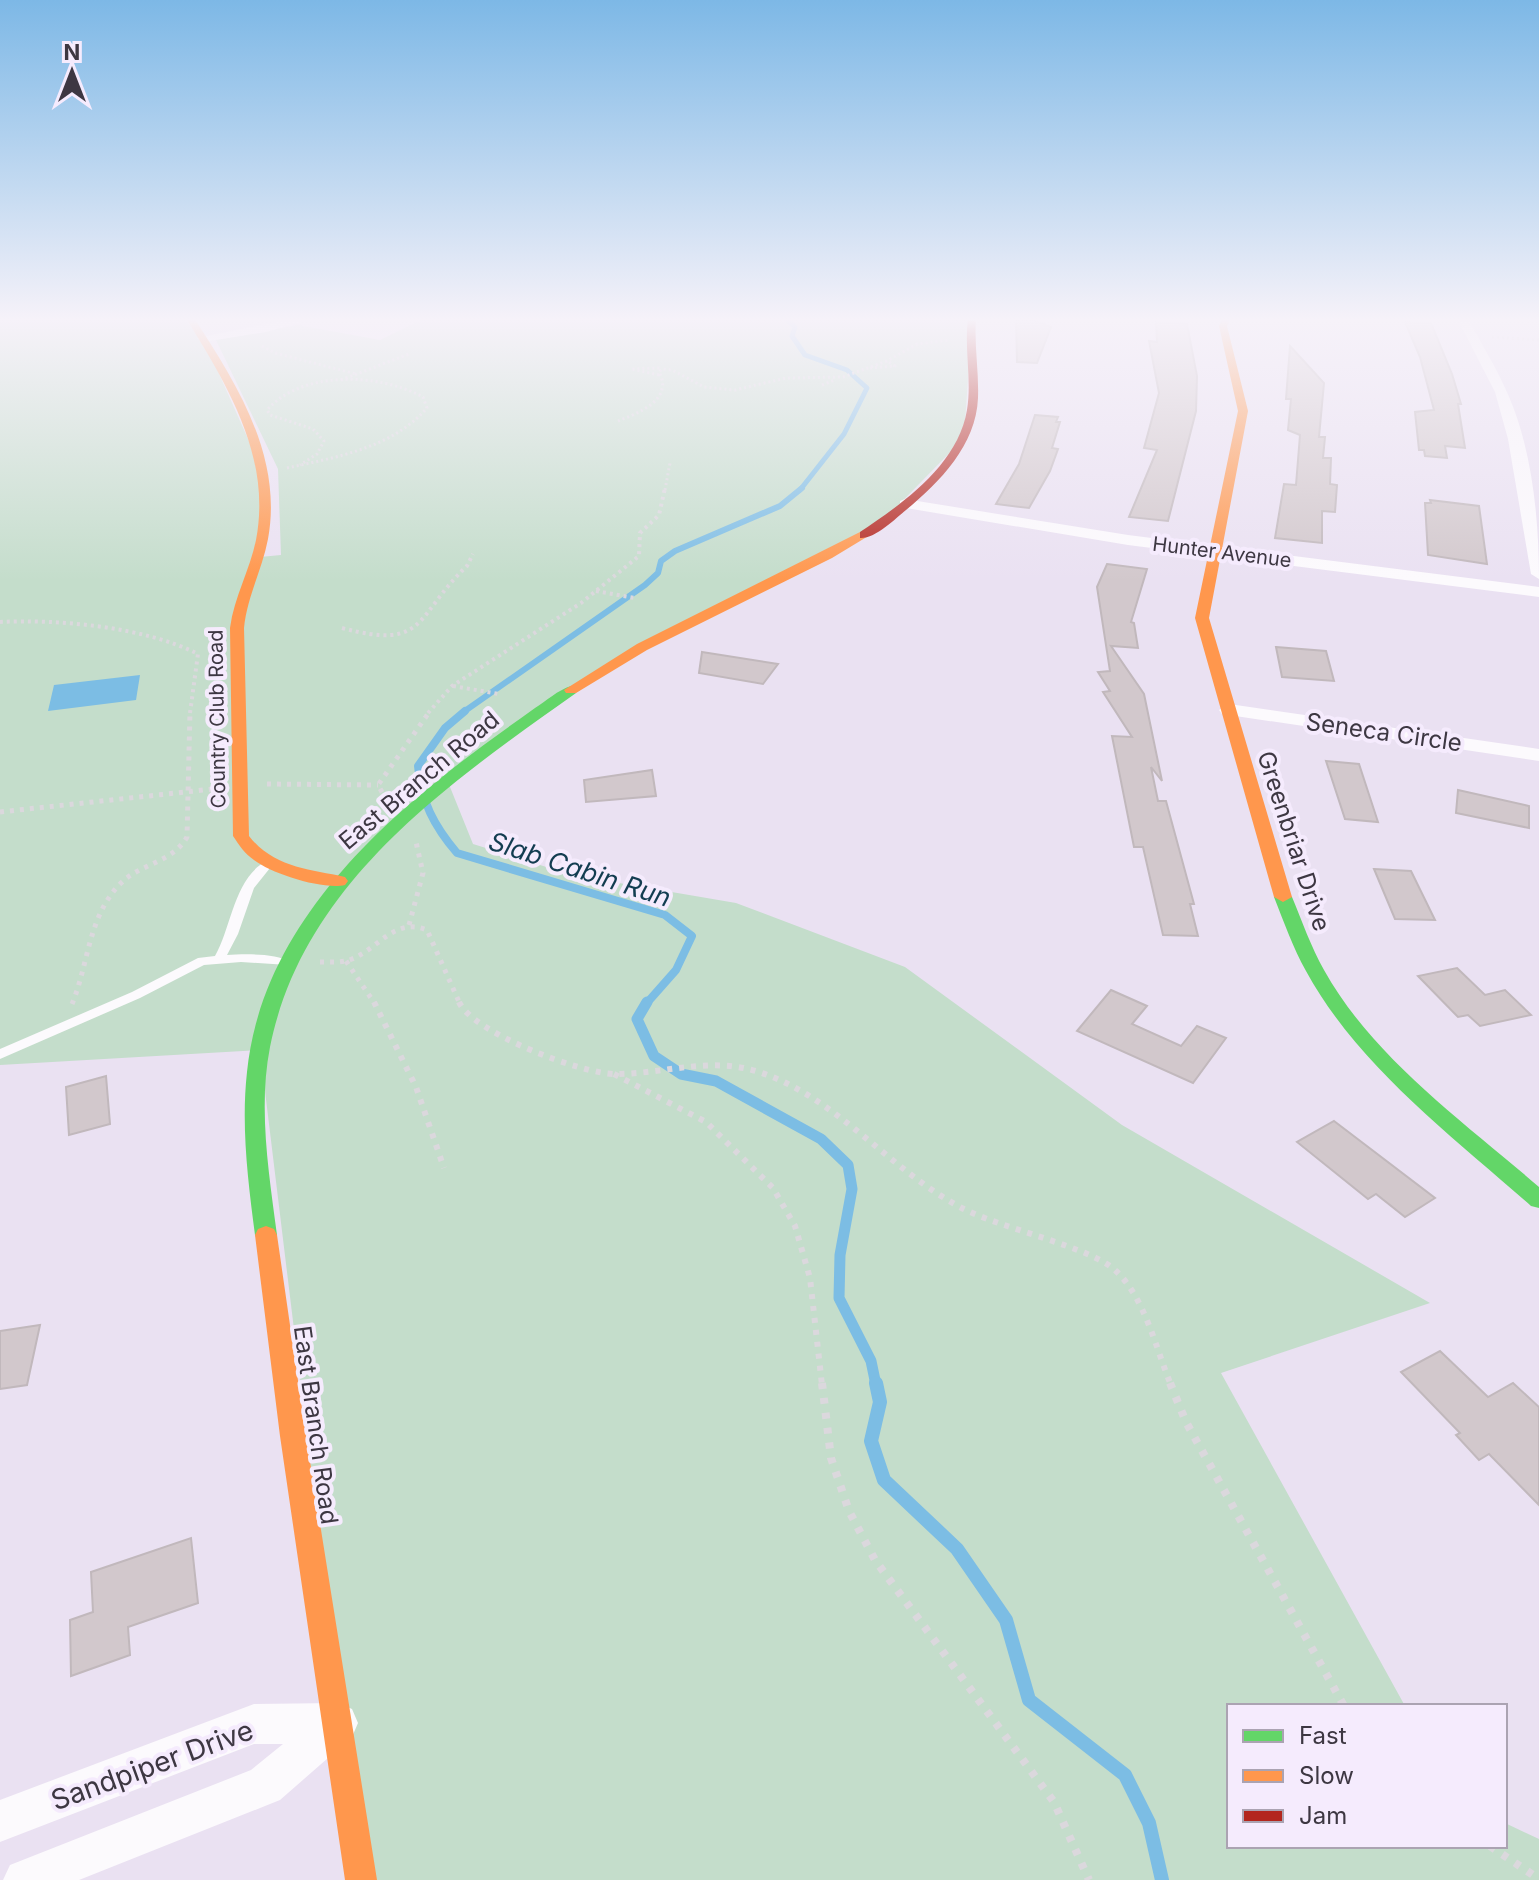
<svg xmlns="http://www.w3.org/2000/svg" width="1539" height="1880" font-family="Inter,sans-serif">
	<rect width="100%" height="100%" fill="#eae1f2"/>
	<polygon fill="#c4ddcb" points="0,318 183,318 203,338 261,468 260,557 281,555 278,469 216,340 298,325 380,340 421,320 413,318 972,318 964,438 880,524 659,635 448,782 473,844 572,875 736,903 905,967 1122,1125 1430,1303 1221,1373 1405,1706 1229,1706 1229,1846 1505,1846 1505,1823 1539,1839 1539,1880 361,1880 260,1050 0,1065"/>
	<polygon fill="#7cbde4" points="140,675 136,700 48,711 54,685"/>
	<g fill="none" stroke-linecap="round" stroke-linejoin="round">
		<polyline stroke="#7cbde4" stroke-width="5" points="785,318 795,327 792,336 805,355 847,370 867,388 844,434 800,490"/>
		<polyline stroke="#7cbde4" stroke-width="6" points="462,713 645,585 658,573 661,561 675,551 780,506 802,488"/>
		<path stroke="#7cbde4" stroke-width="8" d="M465 711 445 728 418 766C421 801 434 826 457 853L665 915 692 936 676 970 646 1004"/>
		<polyline stroke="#7cbde4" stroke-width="11" points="647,1002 637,1019 654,1056 681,1074 716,1081 821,1139 848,1165 852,1189 840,1255 839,1298 871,1361 876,1385"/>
		<polyline stroke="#7cbde4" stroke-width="14" points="876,1383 880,1402 871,1441 884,1480 957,1549 1006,1620 1029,1700 1125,1775 1149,1823 1162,1880"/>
	</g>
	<g fill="#d2c8cc" stroke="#c1b8bc" stroke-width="2">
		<polygon points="1016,318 1028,318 1051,327 1037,363 1017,362"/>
		<polygon points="1156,322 1187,324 1197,376 1196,411 1168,521 1129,517 1157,450 1144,448 1159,393 1149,341 1157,342"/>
		<polygon points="1405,322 1431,323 1452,374 1461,404 1458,404 1465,448 1445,446 1447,458 1425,456 1424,450 1419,450 1415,412 1434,410 1420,357"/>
		<polygon points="1290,346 1324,383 1319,437 1325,437 1323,458 1331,458 1330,484 1337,485 1335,512 1322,511 1322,543 1275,538 1284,484 1296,485 1300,435 1288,430 1291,399 1286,399"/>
		<polygon points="1035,415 1058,417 1056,422 1060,422 1052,448 1058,449 1050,471 1029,508 996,504 1019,464"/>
		<polygon points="1430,500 1479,506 1487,564 1428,555 1425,503 1431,503"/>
		<polygon points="1107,564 1147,569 1131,622 1134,623 1138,648 1111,646 1144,694 1162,781 1151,767 1158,801 1166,801 1194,904 1190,904 1198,936 1163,935 1143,847 1134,847 1112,736 1132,737 1103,692 1110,691 1098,672 1110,671 1097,587"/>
		<polygon points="1276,647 1326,651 1334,681 1282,677"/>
		<polygon points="702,652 778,664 763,684 699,673"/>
		<polygon points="1326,761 1359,764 1378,822 1345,819"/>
		<polygon points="652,770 656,796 586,802 584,780"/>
		<polygon points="1458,790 1529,806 1529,828 1456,813"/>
		<polygon points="1374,869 1411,871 1435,920 1395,919"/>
		<polygon points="1457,968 1485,995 1505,990 1531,1015 1480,1026 1468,1015 1458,1017 1418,976"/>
		<polygon points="1111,990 1147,1006 1132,1024 1181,1046 1197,1026 1226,1038 1193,1083 1077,1031"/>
		<polygon points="106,1076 110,1124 69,1135 66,1087"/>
		<polygon points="1334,1121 1435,1198 1405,1217 1376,1194 1368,1199 1297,1142"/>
		<polygon points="40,1325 27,1385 0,1389 0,1331"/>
		<polygon points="1440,1351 1488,1397 1513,1383 1539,1407 1539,1505 1489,1454 1479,1460 1456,1435 1460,1433 1401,1372"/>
		<polygon points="191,1538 198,1603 128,1627 130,1655 71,1676 70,1620 93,1612 91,1572"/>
	</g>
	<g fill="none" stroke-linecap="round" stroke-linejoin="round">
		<g stroke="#dbd8dd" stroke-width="3" stroke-dasharray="2 3" stroke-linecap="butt">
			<polyline points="430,318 436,321"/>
			<polyline points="1492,337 1539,340"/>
			<polyline points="262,346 275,353 356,374"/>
			<polyline points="870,368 895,366 887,361"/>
			<polyline points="659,375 631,369 660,368"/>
			<polyline points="341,380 409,354"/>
			<polyline points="822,385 835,380"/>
			<path d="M618 421C638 413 674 400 659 372L662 369 672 370 704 387 735 390 786 378 843 377 887 361 917 344 949 340"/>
			<path d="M287 468C337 457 392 448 427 408L423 397C379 373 302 370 267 410L270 415 313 429 324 441 317 454 300 465"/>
			<polyline points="665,490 670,463"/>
		</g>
		<g stroke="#dbd8dd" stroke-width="4" stroke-dasharray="3 4" stroke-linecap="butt">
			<polyline points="596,591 635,598"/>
			<path d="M0 622C59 619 145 627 198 654L190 713"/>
			<path d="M342 628C428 651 414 616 467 566L473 554"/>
			<polyline points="453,686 499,694"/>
			<polyline points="428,713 452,686 581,603 639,556 640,533 659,515 665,488"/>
		</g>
		<g stroke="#dbd8dd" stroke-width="5" stroke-dasharray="4 6" stroke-linecap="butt">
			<polyline points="267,784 378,785"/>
			<polyline points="387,801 378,785 430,711"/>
			<polyline points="0,812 213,789"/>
			<polyline points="409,925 423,873 416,842"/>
			<polyline points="346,961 375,1004"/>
			<path d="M320 962C331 962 342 963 352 959 379 948 395 917 427 930L460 1004"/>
			<path d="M72 1004C89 963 88 916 121 883 141 863 172 863 187 837L190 711"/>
		</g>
		<g stroke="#dbd8dd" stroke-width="6" stroke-dasharray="5 7" stroke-linecap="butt">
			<polyline points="374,1002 416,1087 444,1168"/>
			<path d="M459 1002C473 1033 582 1074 615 1074 665 1074 710 1056 759 1072 836 1097 890 1170 960 1207 998 1228 1092 1247 1116 1271 1145 1298 1156 1349 1171 1385"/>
			<polyline points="614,1074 706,1122 773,1188 795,1226 810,1278 822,1385"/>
		</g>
		<g stroke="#dbd8dd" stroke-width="8" stroke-dasharray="6 9" stroke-linecap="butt">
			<polyline points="822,1383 831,1458 849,1511 875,1560 1054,1802 1089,1880"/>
			<polyline points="1170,1383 1186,1422 1344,1706"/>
			<polyline points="1490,1846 1539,1879"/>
		</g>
		<path fill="#fcfafd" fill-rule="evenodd" d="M268 860 274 863 254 888 238 934 227 955C244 954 277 953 290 962L288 965 241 962 204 965 140 998 0 1059V1049L132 992 198 958 215 956C232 926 234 877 268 860Z"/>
		<g fill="#fcfafd" fill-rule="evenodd">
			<polygon points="297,318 315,318 266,332 203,342 197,338"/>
			<path d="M1457 318H1468C1480 342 1495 365 1506 390 1532 446 1539 518 1539 579L1531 574 1508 439 1495 392Z"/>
			<polygon points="905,499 1128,535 1539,587 1539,597 1128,545 900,507 900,501"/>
			<polygon points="1229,704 1539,749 1539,761 1222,714 1219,710"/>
			<polygon points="338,1703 352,1709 358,1723 352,1737 280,1800 265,1806 79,1880 3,1880 10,1865 251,1770 283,1744 254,1744 0,1842 0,1800 254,1704"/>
		</g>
		<g fill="#63d668" fill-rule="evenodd">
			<path d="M571 686 576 687V693C448 784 303 883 270 1047 258 1108 269 1174 277 1235L274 1241 266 1244 258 1241 255 1235C248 1181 241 1126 247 1072 260 943 355 845 452 769 479 748 507 728 535 708 546 701 558 690 571 686Z"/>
			<path d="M1283 892 1292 897C1302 921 1311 947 1324 970 1373 1058 1464 1122 1539 1187V1208L1531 1206C1451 1135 1358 1066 1306 971 1293 948 1284 922 1274 897Z"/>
		</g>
		<g fill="#ff974d" fill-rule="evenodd">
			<path d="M186 318H194C237 384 283 457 268 539 262 570 247 597 244 628L249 836C274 868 309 869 345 877L348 881 345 885C323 890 272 874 254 860 245 854 239 845 233 836L230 628C234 597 250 570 256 540 272 457 227 385 186 318Z"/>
			<polygon points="1223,318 1231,318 1227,326 1248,411 1209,618 1292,897 1283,902 1274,897 1195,618 1238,411 1219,326"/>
			<polygon points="860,532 870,535 832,558 647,650 576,693 566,693 564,690 637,644"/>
			<polygon points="266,1226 274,1229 277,1235 306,1436 377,1880 345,1880 280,1436 255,1235 258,1229"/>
		</g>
		<path fill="#b3261e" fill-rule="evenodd" d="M968 318H976C974 345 979 371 978 398 976 445 940 482 906 510 895 519 875 539 860 538V532C902 504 958 465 967 410 972 380 964 349 968 318Z"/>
	</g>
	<linearGradient id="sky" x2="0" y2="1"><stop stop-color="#7db8e6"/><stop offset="0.55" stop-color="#f6f2f9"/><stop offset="1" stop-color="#f6f2f9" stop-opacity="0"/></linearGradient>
	<rect width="1539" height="581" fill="url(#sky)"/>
	<g text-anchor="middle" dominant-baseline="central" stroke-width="8" stroke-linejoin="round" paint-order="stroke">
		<g font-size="20" fill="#3d3742" stroke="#f5ebfd">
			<text transform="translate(1222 552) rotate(7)">Hunter Avenue</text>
			<text transform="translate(217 719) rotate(-91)">Country Club Road</text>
		</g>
		<g font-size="24" fill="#3d3742" stroke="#f5ebfd">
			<text transform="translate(1384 732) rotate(8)">Seneca Circle</text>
			<text transform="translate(419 780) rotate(-40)">East Branch Road</text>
			<text transform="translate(1294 841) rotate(72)">Greenbriar Drive</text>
			<text transform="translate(316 1425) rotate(82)">East Branch Road</text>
		</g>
		<g font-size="26" font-style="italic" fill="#133d51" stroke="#f5ebfd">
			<text transform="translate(580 869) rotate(18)">Slab Cabin Run</text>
		</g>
		<g font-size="28" fill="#3d3742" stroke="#f5ebfd">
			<text transform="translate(152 1765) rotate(-20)">Sandpiper Drive</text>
		</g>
	</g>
	<rect x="1227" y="1704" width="280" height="144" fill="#f5ebfd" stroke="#aba3b2" stroke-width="2"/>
	<rect x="1243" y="1730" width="40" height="12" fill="#63d668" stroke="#aba3b2" stroke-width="2"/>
	<text x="1299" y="1744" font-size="24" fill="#3d3742">Fast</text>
	<rect x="1243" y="1770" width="40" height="12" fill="#ff974d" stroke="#aba3b2" stroke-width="2"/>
	<text x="1299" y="1784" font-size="24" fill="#3d3742">Slow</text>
	<rect x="1243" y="1810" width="40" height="12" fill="#b3261e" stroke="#aba3b2" stroke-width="2"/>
	<text x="1299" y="1824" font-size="24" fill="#3d3742">Jam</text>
	<g transform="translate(72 72)" stroke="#f5ebfd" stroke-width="6" paint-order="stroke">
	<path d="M0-6L14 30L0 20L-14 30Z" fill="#3d3742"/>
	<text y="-12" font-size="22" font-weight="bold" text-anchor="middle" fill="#3d3742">N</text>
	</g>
</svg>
